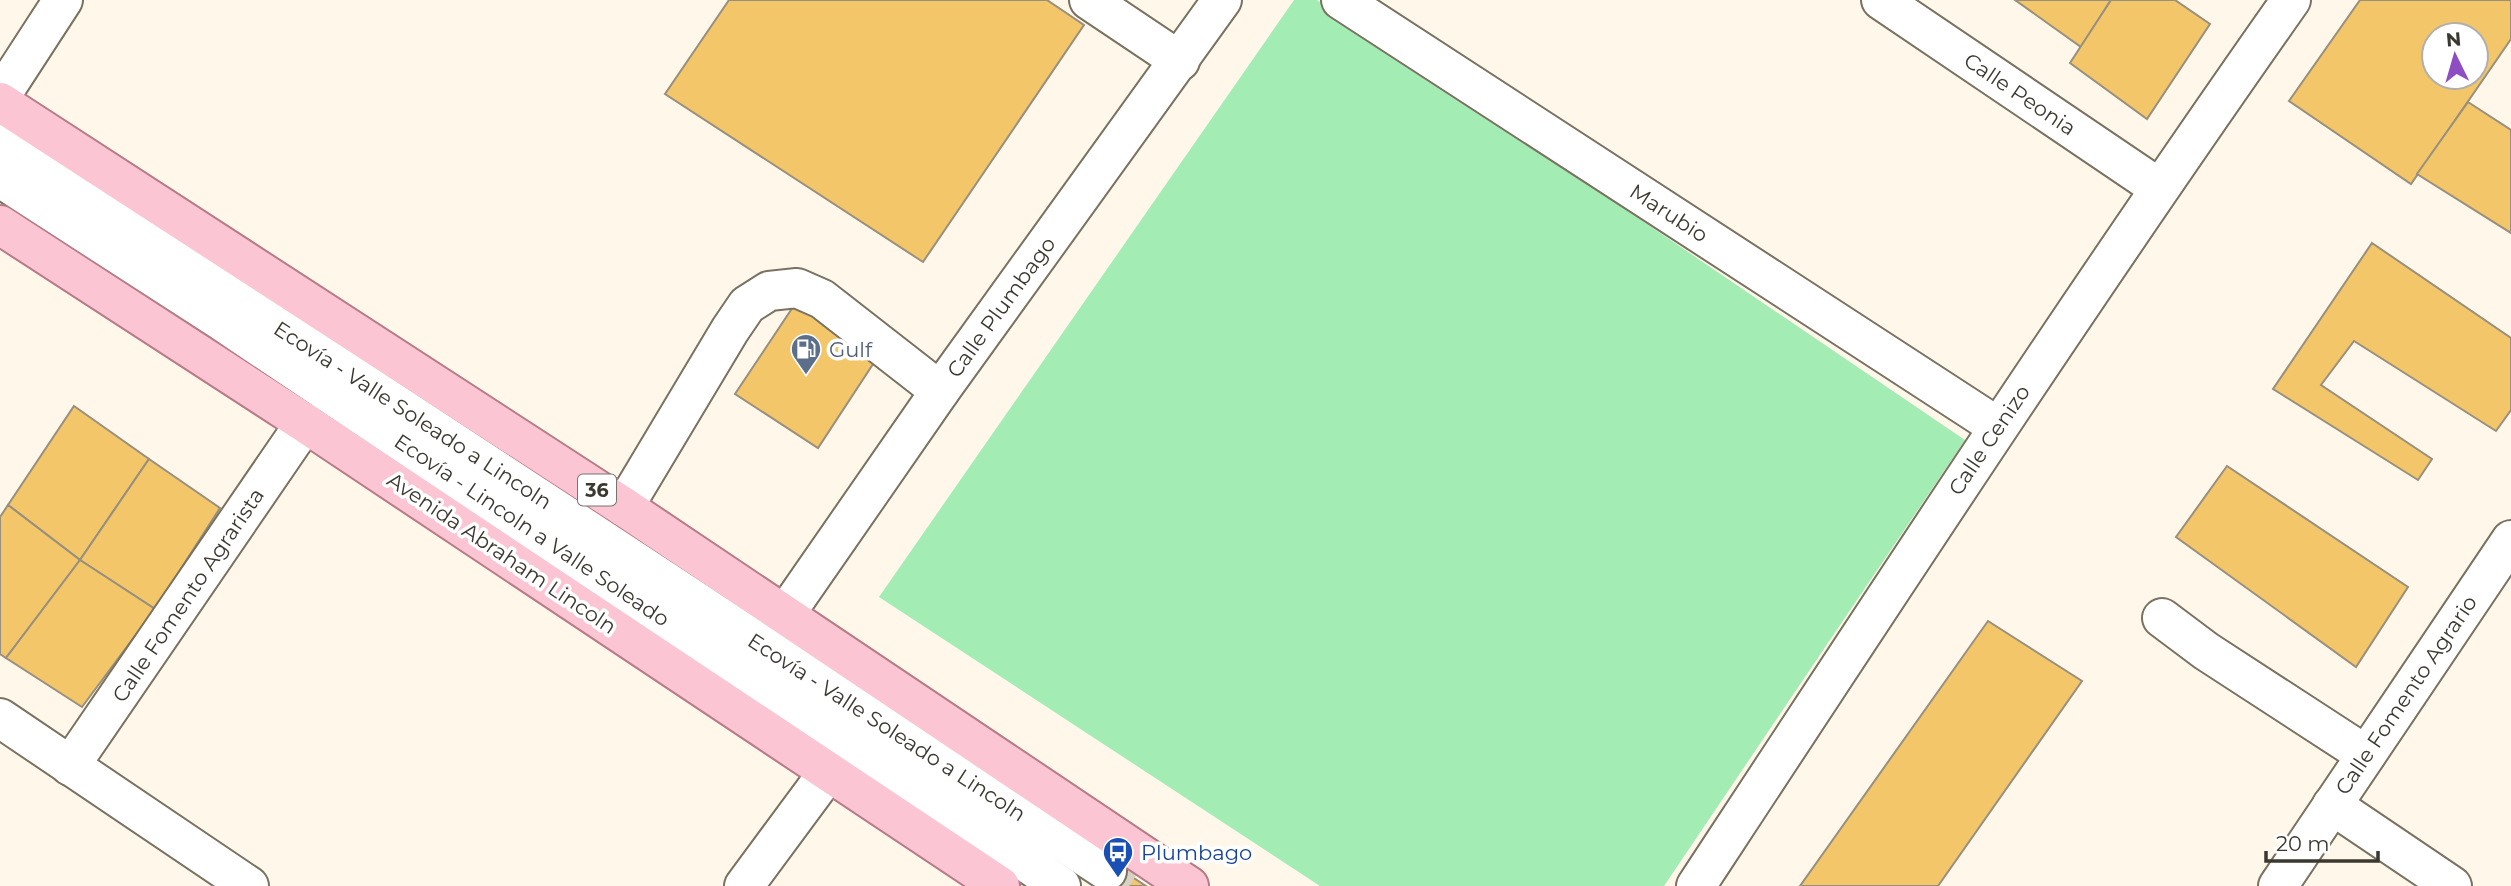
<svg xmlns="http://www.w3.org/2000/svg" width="2511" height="886" font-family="Montserrat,sans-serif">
	<rect width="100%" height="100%" fill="#fff7e9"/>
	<polygon fill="#a3ecb3" points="1294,0 1317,0 1965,440 1664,886 1320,886 879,597"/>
	<g fill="#f3c769" stroke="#988f7e" stroke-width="2" fill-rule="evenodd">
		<polygon points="729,0 1047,0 1084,25 923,262 665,94"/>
		<polygon points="2015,0 2111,0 2081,47"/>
		<polygon points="2111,0 2175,0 2210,24 2147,119 2070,63"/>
		<path d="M2360 0H2511V39L2411 184 2289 101ZM2434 35H2476V77H2434Z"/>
		<polygon points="2468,102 2511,130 2511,233 2417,174"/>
		<polygon points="2372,243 2511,338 2511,410 2496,431 2354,341 2321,385 2432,459 2418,480 2273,389"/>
		<polygon points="795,304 877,358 818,448 735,394"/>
		<polygon points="74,406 149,459 80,560 8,505"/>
		<polygon points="149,459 220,508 155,609 80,560"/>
		<polygon points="2227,466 2408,587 2356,667 2176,537"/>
		<polygon points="8,505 80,560 6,658 0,654 0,517"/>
		<polygon points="80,560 155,609 82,707 6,658"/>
		<polygon points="1988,621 2082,681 1938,886 1800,886"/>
		<polygon points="1111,863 1146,886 1097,886"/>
	</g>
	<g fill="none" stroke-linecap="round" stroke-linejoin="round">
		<polyline stroke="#d8d1c4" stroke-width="38" stroke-dasharray="38 19" stroke-linecap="butt" points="1107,871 1129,886"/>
		<g stroke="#7a7261" stroke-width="42">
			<g id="minor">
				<polyline points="1089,0 1180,61"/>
				<polyline points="1341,0 1998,427"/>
				<polyline points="1881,0 2159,188"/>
				<polyline points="0,97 63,0"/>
				<polyline points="0,144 1107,871"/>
				<polyline points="0,178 220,320 1061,886"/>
				<polyline points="624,507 730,330 747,305 769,291 797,288 822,299 940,391"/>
				<polyline points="784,616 940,391 1222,0"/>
				<polyline points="2162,618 2206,651 2366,755"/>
				<polyline points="0,718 249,886"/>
				<polyline points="70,766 305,423"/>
				<polyline points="2332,805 2452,886"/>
				<polyline points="744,886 829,771"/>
				<path d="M1696 886C1891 589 2086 291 2291 0"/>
				<polyline points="2278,886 2511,540"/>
			</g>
		</g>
		<g stroke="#b67b87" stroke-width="42">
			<g id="major">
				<polyline points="0,102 624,507 1189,886"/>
				<polyline points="0,225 305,423 1000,886"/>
			</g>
		</g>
		<use href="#minor" stroke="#fff" stroke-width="38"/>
		<use href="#major" stroke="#fbc5d3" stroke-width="38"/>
	</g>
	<defs>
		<g id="fuel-pin" transform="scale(1.575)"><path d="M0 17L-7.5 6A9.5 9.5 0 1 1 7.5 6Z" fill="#5c6f8a" stroke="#fff"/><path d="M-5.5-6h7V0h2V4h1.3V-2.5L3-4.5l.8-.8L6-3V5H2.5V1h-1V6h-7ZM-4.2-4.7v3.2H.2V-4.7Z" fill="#fff"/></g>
		<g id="bus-pin" transform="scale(1.575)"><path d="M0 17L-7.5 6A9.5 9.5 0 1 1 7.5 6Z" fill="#1a4fb4" stroke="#fff"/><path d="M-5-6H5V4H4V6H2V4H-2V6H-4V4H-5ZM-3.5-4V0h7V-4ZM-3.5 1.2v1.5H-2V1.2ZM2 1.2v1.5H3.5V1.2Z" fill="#fff"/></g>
	</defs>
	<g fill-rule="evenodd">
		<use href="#fuel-pin" x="806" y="349"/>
		<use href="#bus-pin" x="1118" y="852"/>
	</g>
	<g text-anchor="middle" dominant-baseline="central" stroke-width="7" stroke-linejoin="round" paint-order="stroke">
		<rect fill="#fff" stroke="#76746e" stroke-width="2" x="578" y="474.5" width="38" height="31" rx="5"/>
		<g font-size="19" font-weight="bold" fill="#3b3830">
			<text x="597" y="490">36</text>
		</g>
		<g font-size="21" fill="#3b3830" stroke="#fff">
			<text transform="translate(2020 94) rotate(34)">Calle Peonia</text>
			<text transform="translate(1669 213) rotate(33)">Marubio</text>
			<text transform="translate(1001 307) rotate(-54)">Calle Plumbago</text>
			<text transform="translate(413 415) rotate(33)">Ecovía - Valle Soleado a Lincoln</text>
			<text transform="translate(1989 440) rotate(-56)">Calle Cenizo</text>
			<text transform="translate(532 530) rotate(34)">Ecovía - Lincoln a Valle Soleado</text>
			<text transform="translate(502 553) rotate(34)">Avenida Abraham Lincoln</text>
			<text transform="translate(188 595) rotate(-56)">Calle Fomento Agrarista</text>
			<text transform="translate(2406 695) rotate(-56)">Calle Fomento Agrario</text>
			<text transform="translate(887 727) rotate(33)">Ecovía - Valle Soleado a Lincoln</text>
		</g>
		<g font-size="21" fill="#4e5e75" stroke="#fff" text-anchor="start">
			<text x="829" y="349">Gulf</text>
		</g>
		<g font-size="21" fill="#164399" stroke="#fff" text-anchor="start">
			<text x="1141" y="852">Plumbago</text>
		</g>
	</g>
	<g transform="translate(2455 56) rotate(355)"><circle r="33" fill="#ffffff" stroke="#b1afac" stroke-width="2"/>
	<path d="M0-5L12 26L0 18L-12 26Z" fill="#8e4dc2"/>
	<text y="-10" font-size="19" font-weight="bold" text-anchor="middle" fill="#3b3830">N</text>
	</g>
	<path d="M2266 851v10h112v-10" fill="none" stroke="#3b3830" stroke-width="3.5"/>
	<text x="2276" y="851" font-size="21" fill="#3b3830" stroke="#ffffff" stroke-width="5" paint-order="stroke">20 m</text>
</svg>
